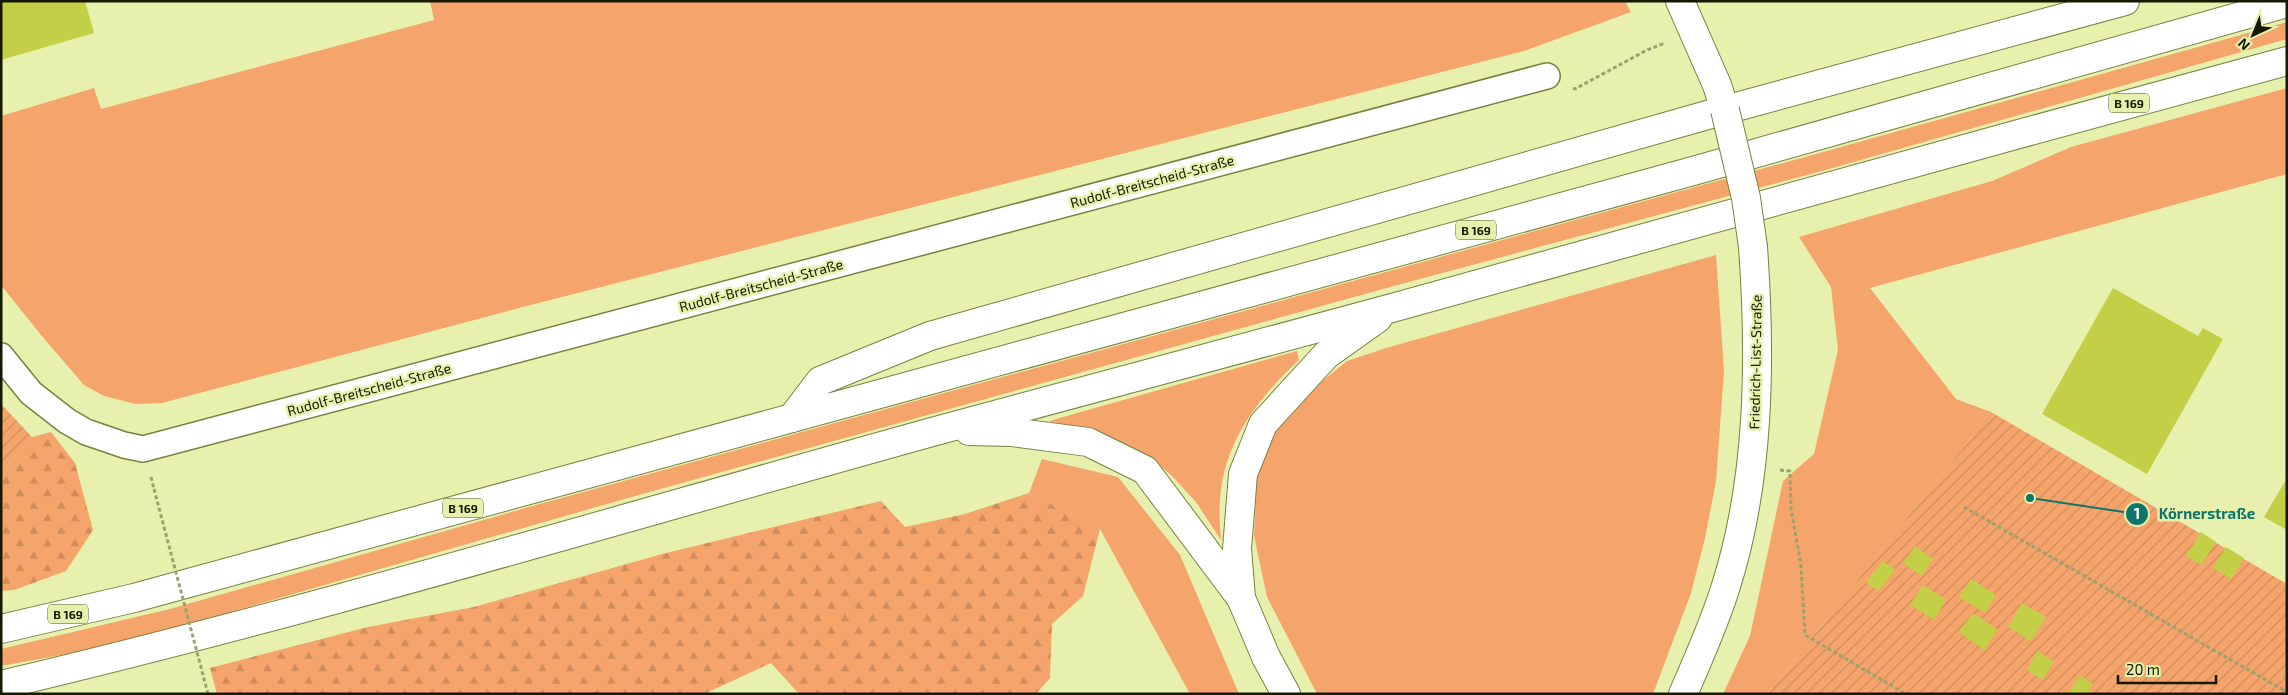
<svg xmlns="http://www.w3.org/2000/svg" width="2288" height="695" font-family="'Exo 2',sans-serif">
	<defs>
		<pattern id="forest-firs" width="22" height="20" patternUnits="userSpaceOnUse" patternTransform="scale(1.25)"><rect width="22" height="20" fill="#f5a46b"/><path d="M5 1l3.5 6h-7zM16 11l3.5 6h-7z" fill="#d18c5b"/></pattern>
		<pattern id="garden-furrows" width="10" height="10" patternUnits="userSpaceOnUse" patternTransform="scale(1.25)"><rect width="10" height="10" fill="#f5a46b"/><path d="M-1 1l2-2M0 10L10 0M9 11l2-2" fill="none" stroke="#d18c5b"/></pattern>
	</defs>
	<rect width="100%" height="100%" fill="#e7f1ad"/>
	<g fill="#f5a46b">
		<polygon points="430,1 1625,1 1631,12 1524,51 519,308 162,403 136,404 104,396 84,385 41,335 1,285 1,116 94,88 101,109 434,20"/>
		<polygon points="2287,22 2287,39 1822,171 1394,286 628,498 171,629 72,653 1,666 1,649 170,609 536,505 1816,154"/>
		<polygon points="2287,88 2287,174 1870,288 1956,399 1991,412 1767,694 1723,694 1750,636 1783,481 1814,454 1838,350 1831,287 1799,237 1992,181 2071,147"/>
		<polygon points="1716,255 1724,371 1716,481 1705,538 1691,593 1653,694 1317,694 1267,597 1254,536 1257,474 1272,433 1298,401 1347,361 1386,348"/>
		<path d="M1297 351 1299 360C1258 398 1223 443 1220 501 1219 514 1220 527 1221 540L1196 502 1172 476 1151 458 1099 431 1049 421Z"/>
		<polygon points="1042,459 1118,477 1180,555 1239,694 1190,694 1100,529 1029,493"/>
	</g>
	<g fill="url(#forest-firs)">
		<polygon points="51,432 75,463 93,530 66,571 14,590 1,591 1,473 32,437"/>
		<polygon points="1029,493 1100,529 1083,596 1052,624 1050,678 1036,694 799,694 771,663 704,694 217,694 210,668 368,627 474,607 662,554 881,501 905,527 965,514"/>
	</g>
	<g fill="url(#garden-furrows)">
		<polygon points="1,404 32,437 1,473"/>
		<polygon points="1991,412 2287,584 2287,694 1767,694"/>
	</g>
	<g fill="#c2cf47">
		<polygon points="1,1 85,1 94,33 1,60"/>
		<polygon points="2113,288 2198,336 2203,328 2223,339 2147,474 2042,414"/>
		<polygon points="2287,478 2287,530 2264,517"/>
		<polygon points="2201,532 2216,542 2201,565 2186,556"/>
		<polygon points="1915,546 1933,559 1921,576 1903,563"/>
		<polygon points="2226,547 2244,558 2231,579 2213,568"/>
		<polygon points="1883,561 1895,570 1878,591 1866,582"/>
		<polygon points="1971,579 1996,595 1985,613 1959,597"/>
		<polygon points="1923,585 1946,600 1934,620 1910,605"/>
		<polygon points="2022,603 2046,617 2031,641 2008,627"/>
		<polygon points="1973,613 1998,630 1984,650 1959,632"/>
		<polygon points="2037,651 2054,661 2043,680 2027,670"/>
		<polygon points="2080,675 2093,684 2086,694 2068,694"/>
	</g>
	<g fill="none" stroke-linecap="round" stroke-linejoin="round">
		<g stroke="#798040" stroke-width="28">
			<polyline id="minor" points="1,356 31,393 67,421 86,432 124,445 143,449 1547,76"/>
		</g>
		<g stroke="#798040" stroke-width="30">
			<g id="tertiary">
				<polyline points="1680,1 1717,85 1725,110"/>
				<path d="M1683 694C1698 660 1714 624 1725 589 1760 481 1761 359 1753 247"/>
			</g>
		</g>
		<g stroke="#798040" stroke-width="30">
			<g id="trunk">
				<polyline points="792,418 820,381 930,336 1725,110 2125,1"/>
				<polyline points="969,431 1012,432 1088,442 1145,470 1241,598"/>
				<polyline points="1,629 134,598 792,418 1693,171 2287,3"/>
				<path d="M1 685C314 611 622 518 932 432 1085 390 1239 350 1392 308 1690 226 1988 141 2287 61"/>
				<polyline points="1286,694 1266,657 1241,598 1237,549 1243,474 1263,424 1326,355 1378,318"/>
			</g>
		</g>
		<g stroke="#9ba26e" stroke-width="3" stroke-dasharray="4 2.5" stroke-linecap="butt">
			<polyline points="1573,88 1575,89 1647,50 1665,43"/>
			<polyline points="1780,470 1790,471 1791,509 1801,565 1805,635 1906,694"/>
			<polyline points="151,477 154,489"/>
			<polyline points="1964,507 2287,692"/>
		</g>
		<use href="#minor" stroke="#fff" stroke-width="25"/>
		<use href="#tertiary" stroke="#fff" stroke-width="28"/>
		<use href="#trunk" stroke="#fff" stroke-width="28"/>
		<g stroke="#798040" stroke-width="30" stroke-linecap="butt">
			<polyline id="tertiary-bridge" points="1725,110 1746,198 1753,247"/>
		</g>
		<polyline stroke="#9ba26e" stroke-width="3" stroke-dasharray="4 2.5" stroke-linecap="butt" points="154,489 208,694"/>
		<use href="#tertiary-bridge" stroke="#fff" stroke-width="28"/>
	</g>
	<g text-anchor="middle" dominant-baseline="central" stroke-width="5" stroke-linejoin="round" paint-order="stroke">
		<g fill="#e7f1ad" stroke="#555935" stroke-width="1">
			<rect x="2109" y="93.5" width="40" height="19" rx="4"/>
			<rect x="1456" y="220.5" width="40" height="19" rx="4"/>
			<rect x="443" y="498.5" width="40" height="19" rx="4"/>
			<rect x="48" y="604.5" width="40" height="19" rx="4"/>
		</g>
		<g font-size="12" font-weight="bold" fill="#161801">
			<text x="2129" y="103">B 169</text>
			<text x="1476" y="230">B 169</text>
			<text x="463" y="508">B 169</text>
			<text x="68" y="614">B 169</text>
		</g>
		<g font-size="14" fill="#161801" stroke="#e7f1ad">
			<text transform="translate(1152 181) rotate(-15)">Rudolf-Breitscheid-Straße</text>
			<text transform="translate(761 285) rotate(-15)">Rudolf-Breitscheid-Straße</text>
			<text transform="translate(1755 362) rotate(-89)">Friedrich-List-Straße</text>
			<text transform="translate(369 389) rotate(-15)">Rudolf-Breitscheid-Straße</text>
		</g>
	</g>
	<path fill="none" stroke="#0f766e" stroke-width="2" d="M2030 498L2137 514"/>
	<g fill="#0f766e" stroke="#e7f1ad" stroke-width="2">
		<circle cx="2030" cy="498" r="5"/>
		<circle cx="2137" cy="514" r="12"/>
	</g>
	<g font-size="15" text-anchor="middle" font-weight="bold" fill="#fff">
		<text x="2137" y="519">1</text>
	</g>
	<g font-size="15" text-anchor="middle" font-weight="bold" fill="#0f766e" stroke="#e7f1ad" stroke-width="5" stroke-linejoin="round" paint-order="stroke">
		<text x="2207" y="519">Körnerstraße</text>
	</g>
	<rect width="2288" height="695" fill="none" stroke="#161801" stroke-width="5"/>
	<g transform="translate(2253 35) rotate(224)" stroke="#e7f1ad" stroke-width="4" paint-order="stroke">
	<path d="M0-4L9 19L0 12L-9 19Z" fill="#161801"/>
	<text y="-8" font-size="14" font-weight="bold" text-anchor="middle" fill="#161801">N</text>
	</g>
	<path d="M2118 675v8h98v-8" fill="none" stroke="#161801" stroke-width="2.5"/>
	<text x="2126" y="675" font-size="15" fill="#161801" stroke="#e7f1ad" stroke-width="4" paint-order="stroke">20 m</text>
</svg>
